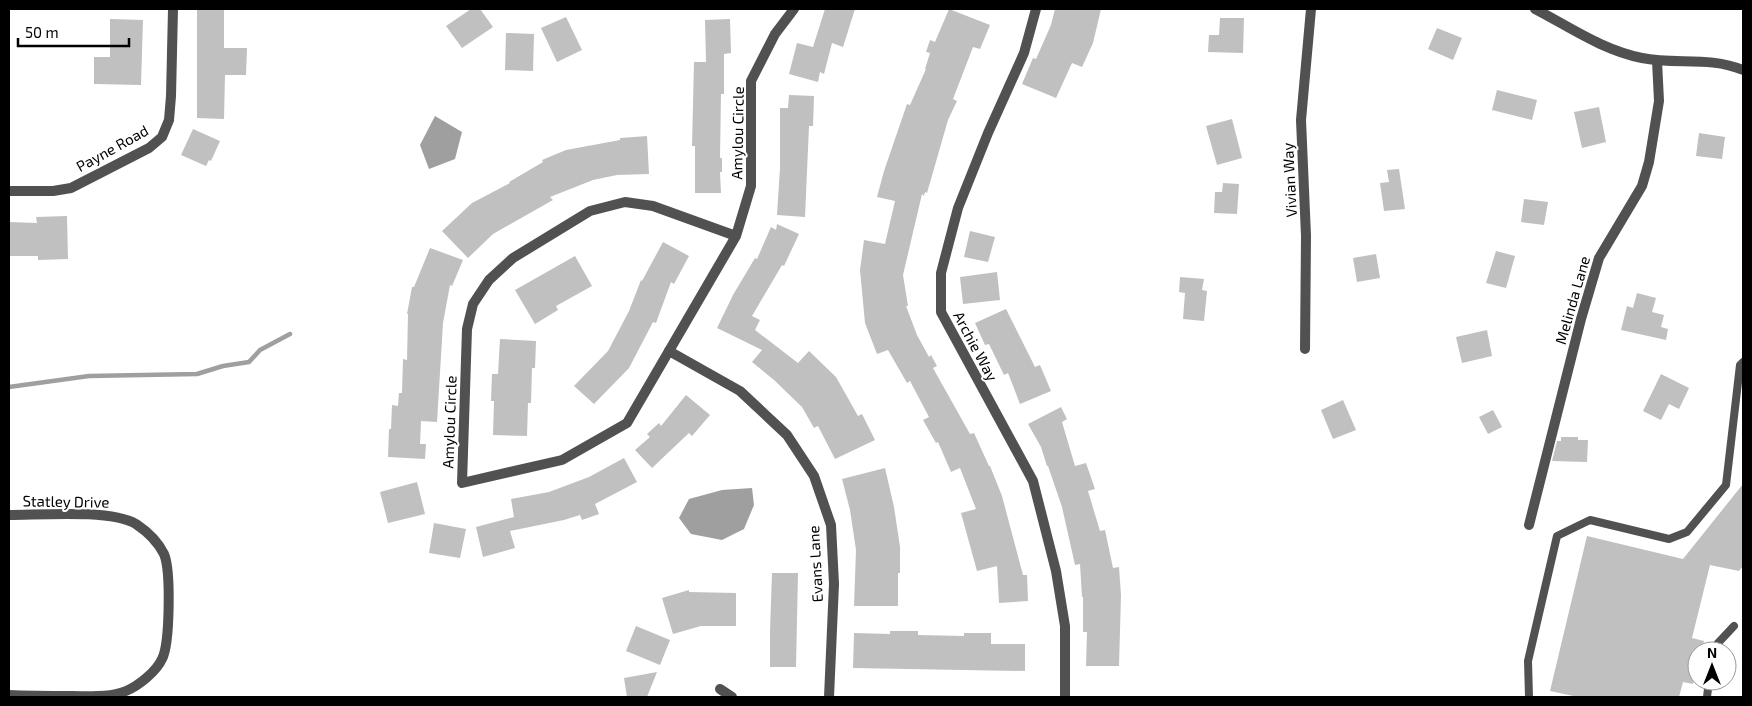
<svg xmlns="http://www.w3.org/2000/svg" width="1752" height="706" font-family="'Exo 2',sans-serif">
	<rect width="100%" height="100%" fill="#fff"/>
	<g fill="#9f9f9f">
		<polygon points="435,116 462,132 455,159 429,169 420,145"/>
		<polygon points="752,488 754,505 744,529 722,540 691,534 679,518 689,499 722,490"/>
	</g>
	<g fill="none" stroke-linecap="round" stroke-linejoin="round">
		<polyline stroke="#9f9f9f" stroke-width="4.5" points="9,387 89,376 197,374 223,366 249,362 260,350 290,334"/>
	</g>
	<g fill="#c0c0c0">
		<polygon points="197,9 224,9 224,48 247,48 246,75 225,75 224,119 197,118"/>
		<polygon points="471,9 480,9 493,27 462,48 446,26"/>
		<polygon points="825,9 855,9 843,47 832,43 824,74 820,72 818,82 789,74 797,43 813,47"/>
		<polygon points="949,9 990,25 980,49 973,47 953,99 957,101 948,120 927,193 925,192 924,196 922,194 903,275 908,306 906,306 917,335 929,357 931,355 937,366 933,368 970,434 974,433 989,466 990,466 1002,496 1023,575 1027,575 1028,601 999,603 997,566 977,571 961,513 976,509 960,468 951,472 938,442 936,443 923,420 929,417 910,381 907,383 888,350 877,354 865,323 860,270 864,240 885,244 895,201 877,197 884,171 907,104 910,105 926,69 925,69 930,53 926,52 930,40 935,42"/>
		<polygon points="1055,9 1101,9 1093,43 1082,67 1072,63 1056,98 1022,84 1033,58 1036,59 1051,25"/>
		<polygon points="566,17 582,50 557,62 541,28"/>
		<polygon points="1220,18 1244,18 1243,53 1208,52 1209,35 1219,35"/>
		<polygon points="110,19 143,20 141,85 94,84 94,57 110,57"/>
		<polygon points="730,19 731,53 724,54 724,94 721,94 720,158 722,158 722,172 720,172 721,193 695,193 695,146 692,146 694,62 706,62 705,20"/>
		<polygon points="1437,28 1462,38 1453,60 1428,49"/>
		<polygon points="506,33 534,34 533,71 505,70"/>
		<polygon points="1497,90 1537,100 1532,120 1492,110"/>
		<polygon points="789,95 814,96 813,126 809,126 805,217 777,215 780,168 780,108 788,108"/>
		<polygon points="1599,107 1606,142 1582,148 1574,112"/>
		<polygon points="1232,119 1242,158 1217,165 1206,126"/>
		<polygon points="193,129 220,141 211,161 209,160 206,166 181,155"/>
		<polygon points="1699,133 1725,137 1722,159 1696,156"/>
		<polygon points="647,136 649,174 617,175 593,180 550,197 553,200 493,234 468,258 442,231 472,203 510,183 509,182 543,162 542,160 566,150 620,140 620,138"/>
		<polygon points="1399,169 1405,209 1384,211 1380,183 1389,182 1387,170"/>
		<polygon points="1223,183 1239,184 1237,214 1214,213 1215,192 1222,192"/>
		<polygon points="1524,199 1548,202 1544,225 1521,222"/>
		<polygon points="67,216 68,259 38,260 38,256 9,256 9,222 37,223 36,217"/>
		<polygon points="777,224 799,234 784,266 782,265 752,316 760,320 755,330 798,363 809,351 836,377 858,416 862,414 875,440 835,459 818,426 814,428 802,407 774,380 752,362 762,350 717,328 733,295 755,258 757,259 771,227 776,230"/>
		<polygon points="970,231 995,237 988,262 964,257"/>
		<polygon points="663,242 689,256 674,284 671,282 656,323 653,322 629,368 594,404 574,386 608,351 629,311 641,280 642,281"/>
		<polygon points="430,248 463,260 452,286 450,285 443,323 437,422 421,421 420,444 426,444 425,459 388,457 389,429 391,429 392,405 398,406 399,393 402,393 403,359 407,360 408,314 407,314 412,287 414,287"/>
		<polygon points="1496,251 1515,256 1506,288 1486,283"/>
		<polygon points="1376,254 1380,278 1357,282 1353,258"/>
		<polygon points="575,256 592,286 556,306 558,310 535,324 515,290"/>
		<polygon points="997,272 1000,300 963,304 960,277"/>
		<polygon points="1180,277 1204,279 1202,290 1207,291 1204,321 1183,319 1185,293 1179,292"/>
		<polygon points="1637,293 1656,298 1652,312 1664,315 1661,327 1668,329 1666,340 1621,330 1627,306 1633,308"/>
		<polygon points="1006,309 1035,367 1040,365 1051,391 1020,404 1008,373 1004,375 989,344 985,345 975,323"/>
		<polygon points="1487,330 1492,356 1462,363 1456,337"/>
		<polygon points="500,339 536,341 535,368 532,368 531,403 528,403 527,436 493,435 494,401 491,401 492,374 498,374"/>
		<polygon points="1661,374 1689,388 1679,409 1669,404 1661,420 1643,411"/>
		<polygon points="686,395 710,415 692,436 689,433 652,468 635,450 650,437 647,434 659,423 661,426"/>
		<polygon points="1343,400 1356,430 1333,439 1321,410"/>
		<polygon points="1061,407 1067,419 1062,422 1075,466 1086,463 1095,489 1088,491 1100,531 1105,530 1113,568 1119,567 1121,595 1119,666 1086,666 1087,632 1083,632 1083,597 1082,597 1080,564 1075,565 1062,507 1048,466 1047,466 1041,447 1028,424"/>
		<polygon points="1493,410 1502,427 1488,434 1479,417"/>
		<polygon points="1561,437 1578,437 1578,440 1588,440 1587,462 1552,461 1557,441 1561,441"/>
		<polygon points="624,458 637,482 595,504 599,514 582,520 580,515 564,520 510,531 515,548 483,557 476,527 514,517 511,499 549,492 589,477"/>
		<polygon points="885,468 894,507 900,547 900,573 898,573 898,606 854,606 856,550 850,510 842,479"/>
		<polygon points="417,482 425,514 388,523 380,492"/>
		<polygon points="1743,484 1743,566 1739,571 1710,565 1692,638 1704,641 1701,651 1697,651 1697,668 1693,684 1683,682 1679,697 1578,697 1550,691 1587,536 1683,559"/>
		<polygon points="434,523 466,529 460,558 429,553"/>
		<polygon points="772,573 798,573 796,667 770,667 770,632"/>
		<polygon points="689,590 689,592 736,593 736,626 701,626 673,634 662,598"/>
		<polygon points="636,626 670,640 660,665 626,651"/>
		<polygon points="890,631 918,631 918,635 964,636 964,633 991,633 991,644 1025,644 1025,671 853,668 854,633 890,634"/>
		<polygon points="657,672 647,697 627,697 624,678"/>
	</g>
	<g fill="none" stroke-linecap="round" stroke-linejoin="round">
		<g stroke="#515151" stroke-width="8">
			<polyline points="1716,651 1718,643 1734,626"/>
			<polyline points="1529,697 1528,661 1557,536 1590,520 1669,539 1687,532 1726,485 1740,365 1743,362"/>
			<polyline points="1707,697 1709,681"/>
		</g>
		<g stroke="#515151" stroke-width="10">
			<polyline points="1036,9 1024,53 988,133 958,208 941,273 941,312 1033,481 1056,571 1065,626 1065,697"/>
			<path d="M1535 9C1570 27 1602 50 1642 58 1676 65 1709 56 1743 70"/>
			<polyline points="9,191 53,191 71,188 149,148 162,137 169,120 171,96 173,9"/>
			<polyline points="736,236 653,206 625,202 590,211 513,258 489,280 473,304 467,329 462,483 562,460 627,423 736,236 751,186 751,81 775,34 794,9"/>
			<polyline points="1305,349 1306,236 1301,120 1311,9"/>
			<polyline points="669,351 740,391 787,435 814,476 831,525 834,584 829,697"/>
			<path d="M9 515C40 515 110 509 136 524 148 532 158 542 164 554 171 570 170 644 162 659 156 672 138 686 126 691 109 698 90 696 73 696 52 696 30 696 9 695"/>
			<polyline points="1529,525 1581,319 1599,258 1642,186 1649,162 1659,101 1657,61"/>
			<polyline points="720,689 732,697"/>
		</g>
	</g>
	<g text-anchor="middle" dominant-baseline="central" stroke-width="4" stroke-linejoin="round" paint-order="stroke">
		<g font-size="15" fill="#000" stroke="#fff">
			<text transform="translate(737 133) rotate(-89)">Amylou Circle</text>
			<text transform="translate(112 148) rotate(-29)">Payne Road</text>
			<text transform="translate(1289 180) rotate(-93)">Vivian Way</text>
			<text transform="translate(1572 300) rotate(-74)">Melinda Lane</text>
			<text transform="translate(976 346) rotate(62)">Archie Way</text>
			<text transform="translate(449 422) rotate(-88)">Amylou Circle</text>
			<text transform="translate(66 501) rotate(1)">Statley Drive</text>
			<text transform="translate(815 564) rotate(-93)">Evans Lane</text>
		</g>
	</g>
	<rect width="1752" height="706" fill="none" stroke="#000000" stroke-width="20"/>
	<g transform="translate(1712 666)"><circle r="24" fill="#ffffff" stroke="#999999"/>
	<path d="M0-4L9 19L0 12L-9 19Z" fill="#000000"/>
	<text y="-8" font-size="14" font-weight="bold" text-anchor="middle" fill="#000000">N</text>
	</g>
	<path d="M18 38v8h111v-8" fill="none" stroke="#000000" stroke-width="2.5"/>
	<text x="25" y="38" font-size="15" fill="#000000" stroke="#ffffff" stroke-width="4" paint-order="stroke">50 m</text>
</svg>
